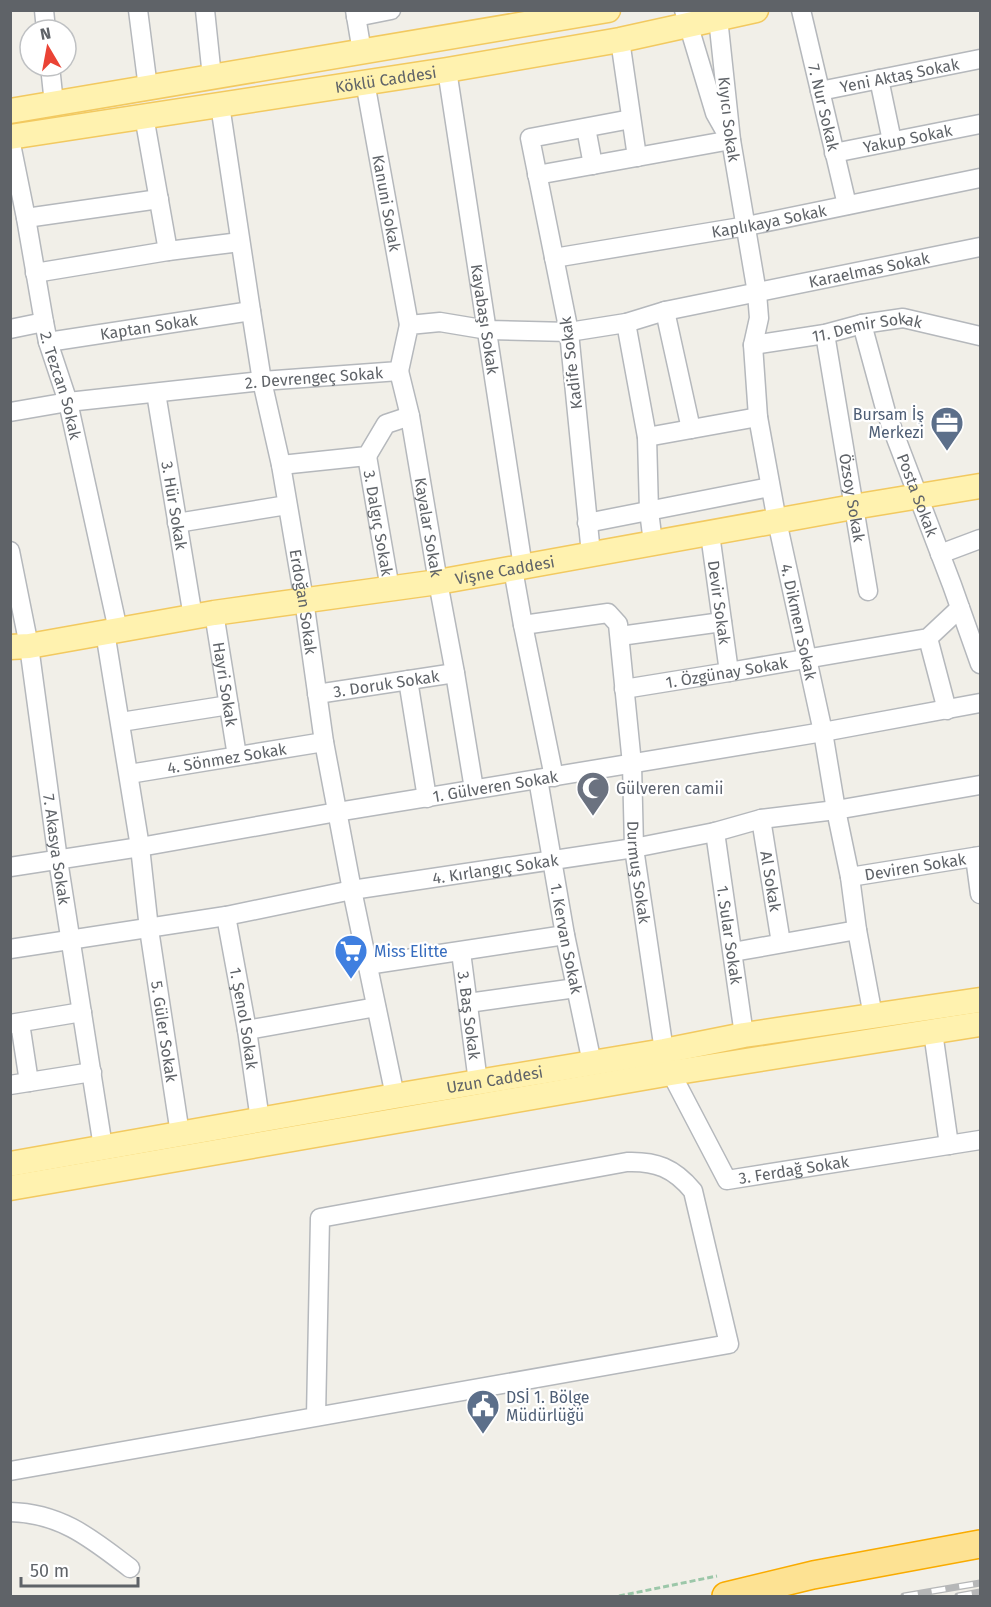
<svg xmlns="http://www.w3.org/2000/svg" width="991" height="1607" font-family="'Fira Sans',sans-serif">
	<rect width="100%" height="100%" fill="#f1efe8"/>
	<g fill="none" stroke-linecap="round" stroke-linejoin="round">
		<g stroke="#b5b8bc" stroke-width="21">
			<g id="minor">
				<polyline points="44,10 46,30"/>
				<polyline points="138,10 148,88"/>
				<polyline points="205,10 212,77"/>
				<polyline points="355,10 362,52"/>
				<polyline points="684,10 715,113 728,136"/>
				<path id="s1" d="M716 10 718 18 731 140 757 293 759 318 753 345 758 417 777 521 823 732 836 810 850 877 857 930 873 1016"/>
				<path id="s2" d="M801 10 847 205"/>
				<polyline points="356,17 391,10"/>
				<polyline points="620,40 637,157"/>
				<polyline points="50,66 54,104"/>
				<path id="s3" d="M447 70 523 567"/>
				<polyline points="879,79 892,141"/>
				<path id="s4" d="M365 82 409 325"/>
				<path id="s5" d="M820 91 980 59"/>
				<path id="s6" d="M220 105 251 311 262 381 281 465 304 600 324 742 352 890 395 1096"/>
				<polyline points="144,116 168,251"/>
				<polyline points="586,128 593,165"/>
				<path id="s7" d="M10 139 26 218 44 322 48 342 68 402 118 630"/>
				<path id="s8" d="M834 153 980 124"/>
				<polyline points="537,175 731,140"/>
				<polyline points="26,218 159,199"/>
				<path id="s9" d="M554 258 747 226 980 178"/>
				<polyline points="35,273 168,251 240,242"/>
				<polyline points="665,311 691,429"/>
				<polyline points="626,323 647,437 649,511 653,543"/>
				<path id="s10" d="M862 324 886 412 952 585 980 664"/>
				<polyline points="10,329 44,322"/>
				<path id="s11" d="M825 334 868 591"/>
				<path id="s12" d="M48 342 251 311"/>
				<path id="s13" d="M753 345 825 334 862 324 903 318 980 336"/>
				<path id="s14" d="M399 371 410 416 438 582 455 673 474 789"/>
				<path id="s15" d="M156 393 193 617"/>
				<path id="s16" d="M10 412 68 402 262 381 399 371 409 325 440 322 488 330 569 332 626 323 665 311 980 247"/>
				<polyline points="647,437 758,417"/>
				<path id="s17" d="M367 456 390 589"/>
				<polyline points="281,465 367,456 386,424 410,416"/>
				<polyline points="177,523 287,505"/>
				<polyline points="587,523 770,487"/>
				<path id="s18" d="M710 534 729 672"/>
				<path id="s19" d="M10 551 29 646 58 860 103 1147"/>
				<polyline points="591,554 569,332 530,138 631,119"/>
				<polyline points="940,554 980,539"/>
				<polyline points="513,569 523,625 554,777"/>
				<path id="s20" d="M214 613 237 756"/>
				<path id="s21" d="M523 625 608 613 618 624 632 764 634 848 664 1051 671 1073 727 1180 980 1140"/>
				<path id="s22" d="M105 632 140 847 149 929 180 1134"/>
				<polyline points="620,636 722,622"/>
				<polyline points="928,638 947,710"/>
				<polyline points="408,680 427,798"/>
				<path id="s23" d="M624 689 729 672 928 638 960 608"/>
				<path id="s24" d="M317 694 455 673"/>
				<polyline points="121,722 229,705"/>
				<path id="s25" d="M129 774 324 742"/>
				<path id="s26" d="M538 779 565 935 592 1063"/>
				<path id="s27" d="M761 819 781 943"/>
				<path id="s28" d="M715 832 744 1035"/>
				<polyline points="975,857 980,894"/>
				<path id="s29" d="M10 867 140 847 337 812 823 732 980 703"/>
				<path id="s30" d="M850 877 980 856"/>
				<path id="s31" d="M226 916 247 1030 260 1120"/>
				<path id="s32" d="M10 949 226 916 352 890 634 848 715 832 761 819 836 810 980 785"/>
				<path id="s33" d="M461 952 478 1082"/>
				<polyline points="733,952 857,930"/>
				<polyline points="367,965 565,935"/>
				<polyline points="468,1003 576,988"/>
				<polyline points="20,1023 29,1082"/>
				<polyline points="10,1024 82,1012"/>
				<polyline points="247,1030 376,1007"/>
				<polyline points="933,1032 949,1145"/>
				<polyline points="10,1085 92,1072"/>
				<path d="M10 1471 729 1344 693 1191C674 1168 656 1161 627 1162L320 1218 316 1417"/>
				<path d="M10 1512C61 1513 92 1539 130 1568"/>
			</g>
		</g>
		<g stroke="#f2c960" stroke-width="27">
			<g id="major">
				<polyline points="10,111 608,10"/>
				<path id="s34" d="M10 137 447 70 620 40 756 10"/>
				<path id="s35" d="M10 647 29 646 214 613 438 582 853 507 980 486"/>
				<path id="s36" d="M10 1164 395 1096 664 1051 744 1035 980 1000"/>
				<polyline points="10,1188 671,1073 980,1024"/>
			</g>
		</g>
		<g stroke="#f9ab00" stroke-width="30">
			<polyline id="highway" points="726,1596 813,1575 980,1544"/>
		</g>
		<polyline stroke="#9cc7a9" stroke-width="3" stroke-dasharray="6 3" stroke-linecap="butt" points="619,1596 717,1576"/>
		<use href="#minor" stroke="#fff" stroke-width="18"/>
		<use href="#major" stroke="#fff2af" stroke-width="24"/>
		<use href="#highway" stroke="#fde293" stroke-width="27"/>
		<g stroke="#b6b7b8" stroke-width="7">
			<g id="rail">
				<polyline points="904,1596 980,1583"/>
				<polyline points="958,1596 980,1592"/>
			</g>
		</g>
		<use href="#rail" stroke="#fff" stroke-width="4.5" stroke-dasharray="14" stroke-linecap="butt"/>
	</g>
	<defs>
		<g id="office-pin" transform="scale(1.725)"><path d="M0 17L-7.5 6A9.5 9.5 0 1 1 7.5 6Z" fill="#5c6f8a" stroke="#fff"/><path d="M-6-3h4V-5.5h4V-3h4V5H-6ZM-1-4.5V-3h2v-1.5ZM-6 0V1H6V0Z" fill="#fff"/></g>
		<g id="mosque-pin" transform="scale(1.725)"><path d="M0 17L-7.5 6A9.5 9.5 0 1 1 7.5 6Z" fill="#6b7280" stroke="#fff"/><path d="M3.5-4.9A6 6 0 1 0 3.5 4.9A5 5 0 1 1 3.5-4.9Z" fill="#fff"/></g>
		<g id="supermarket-pin" transform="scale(1.725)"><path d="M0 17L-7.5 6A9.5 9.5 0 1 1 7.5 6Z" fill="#3f7fe0" stroke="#fff"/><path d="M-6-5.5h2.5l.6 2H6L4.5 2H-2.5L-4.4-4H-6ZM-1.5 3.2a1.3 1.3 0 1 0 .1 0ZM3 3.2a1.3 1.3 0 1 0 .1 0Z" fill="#fff"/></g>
		<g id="civic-pin" transform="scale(1.725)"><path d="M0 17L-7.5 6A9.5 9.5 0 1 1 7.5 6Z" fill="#5c6f8a" stroke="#fff"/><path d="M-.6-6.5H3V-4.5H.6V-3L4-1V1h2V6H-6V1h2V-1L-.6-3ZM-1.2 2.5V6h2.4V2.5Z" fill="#fff"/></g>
	</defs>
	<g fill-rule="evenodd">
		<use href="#office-pin" x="947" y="423"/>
		<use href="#mosque-pin" x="593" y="788"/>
		<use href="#supermarket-pin" x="351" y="951"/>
		<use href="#civic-pin" x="483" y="1406"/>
	</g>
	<g text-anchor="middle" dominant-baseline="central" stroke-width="4.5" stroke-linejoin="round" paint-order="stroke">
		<g font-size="16" fill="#5f6368" stroke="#fff">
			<text stroke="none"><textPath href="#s5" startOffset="81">Yeni Aktaş Sokak</textPath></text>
			<text stroke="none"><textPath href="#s34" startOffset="380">Köklü Caddesi</textPath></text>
			<text stroke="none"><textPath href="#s2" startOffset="100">7. Nur Sokak</textPath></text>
			<text stroke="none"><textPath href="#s1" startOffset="110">Kıyıcı Sokak</textPath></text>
			<text stroke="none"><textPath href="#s8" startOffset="75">Yakup Sokak</textPath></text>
			<text stroke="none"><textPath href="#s4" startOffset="123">Kanuni Sokak</textPath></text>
			<text stroke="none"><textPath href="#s9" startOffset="218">Kaplıkaya Sokak</textPath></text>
			<text stroke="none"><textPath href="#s16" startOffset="906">Karaelmas Sokak</textPath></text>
			<text stroke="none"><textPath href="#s3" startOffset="252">Kayabaşı Sokak</textPath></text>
			<text stroke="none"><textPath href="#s12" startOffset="102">Kaptan Sokak</textPath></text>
			<text stroke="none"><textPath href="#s13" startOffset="116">11. Demir Sokak</textPath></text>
			<text transform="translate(571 363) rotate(-97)">Kadife Sokak</text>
			<text stroke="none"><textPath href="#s16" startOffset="306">2. Devrengeç Sokak</textPath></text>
			<text stroke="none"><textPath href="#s7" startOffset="252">2. Tezcan Sokak</textPath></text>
			<text stroke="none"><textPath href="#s10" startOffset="180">Posta Sokak</textPath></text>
			<text stroke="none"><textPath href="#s11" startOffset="166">Özsoy Sokak</textPath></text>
			<text stroke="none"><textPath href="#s15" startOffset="114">3. Hür Sokak</textPath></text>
			<text stroke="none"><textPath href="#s17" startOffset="68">3. Dalgıç Sokak</textPath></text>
			<text stroke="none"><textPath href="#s14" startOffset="159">Kayalar Sokak</textPath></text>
			<text stroke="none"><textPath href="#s35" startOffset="501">Vişne Caddesi</textPath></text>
			<text stroke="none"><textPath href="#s6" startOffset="504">Erdoğan Sokak</textPath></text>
			<text stroke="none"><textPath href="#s18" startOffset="69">Devir Sokak</textPath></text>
			<text stroke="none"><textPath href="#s1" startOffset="620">4. Dikmen Sokak</textPath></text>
			<text stroke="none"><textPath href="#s23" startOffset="104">1. Özgünay Sokak</textPath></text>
			<text stroke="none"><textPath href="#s24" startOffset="70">3. Doruk Sokak</textPath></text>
			<text stroke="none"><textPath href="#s20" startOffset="72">Hayri Sokak</textPath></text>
			<text stroke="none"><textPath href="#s25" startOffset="99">4. Sönmez Sokak</textPath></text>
			<text stroke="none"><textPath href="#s29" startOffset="492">1. Gülveren Sokak</textPath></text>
			<text stroke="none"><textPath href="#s19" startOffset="302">7. Akasya Sokak</textPath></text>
			<text stroke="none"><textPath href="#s30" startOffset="66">Deviren Sokak</textPath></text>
			<text stroke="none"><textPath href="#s32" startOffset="492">4. Kırlangıç Sokak</textPath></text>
			<text stroke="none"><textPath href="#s21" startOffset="350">Durmuş Sokak</textPath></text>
			<text stroke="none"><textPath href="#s27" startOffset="63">Al Sokak</textPath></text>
			<text stroke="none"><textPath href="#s28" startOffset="104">1. Sular Sokak</textPath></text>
			<text stroke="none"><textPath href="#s26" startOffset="162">1. Kervan Sokak</textPath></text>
			<text stroke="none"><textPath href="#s33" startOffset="64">3. Baş Sokak</textPath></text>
			<text stroke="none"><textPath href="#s31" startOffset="104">1. Şenol Sokak</textPath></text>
			<text stroke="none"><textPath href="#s22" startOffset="404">5. Güler Sokak</textPath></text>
			<text stroke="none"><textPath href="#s36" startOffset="492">Uzun Caddesi</textPath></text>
			<text stroke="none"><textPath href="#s21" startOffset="742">3. Ferdağ Sokak</textPath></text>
		</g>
		<g font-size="16" fill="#4e5e75" stroke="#fff" text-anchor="end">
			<text x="924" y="414">Bursam İş<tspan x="924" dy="18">Merkezi</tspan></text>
			<text x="506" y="1397" text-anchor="start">DSİ 1. Bölge<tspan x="506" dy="18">Müdürlüğü</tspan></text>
		</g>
		<g font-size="16" fill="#5b616d" stroke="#fff" text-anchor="start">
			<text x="616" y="788">Gülveren camii</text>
		</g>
		<g font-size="16" fill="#366cbe" stroke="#fff" text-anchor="start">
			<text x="374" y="951">Miss Elitte</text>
		</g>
	</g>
	<rect width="991" height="1607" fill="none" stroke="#5f6368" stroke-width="24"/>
	<g transform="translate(48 48) rotate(350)"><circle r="28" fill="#ffffff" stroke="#bfc1c3" stroke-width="1.5"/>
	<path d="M0-4.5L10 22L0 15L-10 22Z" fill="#ea4335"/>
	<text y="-9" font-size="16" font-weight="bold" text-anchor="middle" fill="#5f6368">N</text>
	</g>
	<path d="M21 1577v9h117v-9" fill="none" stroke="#5f6368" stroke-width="3"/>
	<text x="30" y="1577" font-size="18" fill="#5f6368" stroke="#ffffff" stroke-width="4.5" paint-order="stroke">50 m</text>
</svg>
